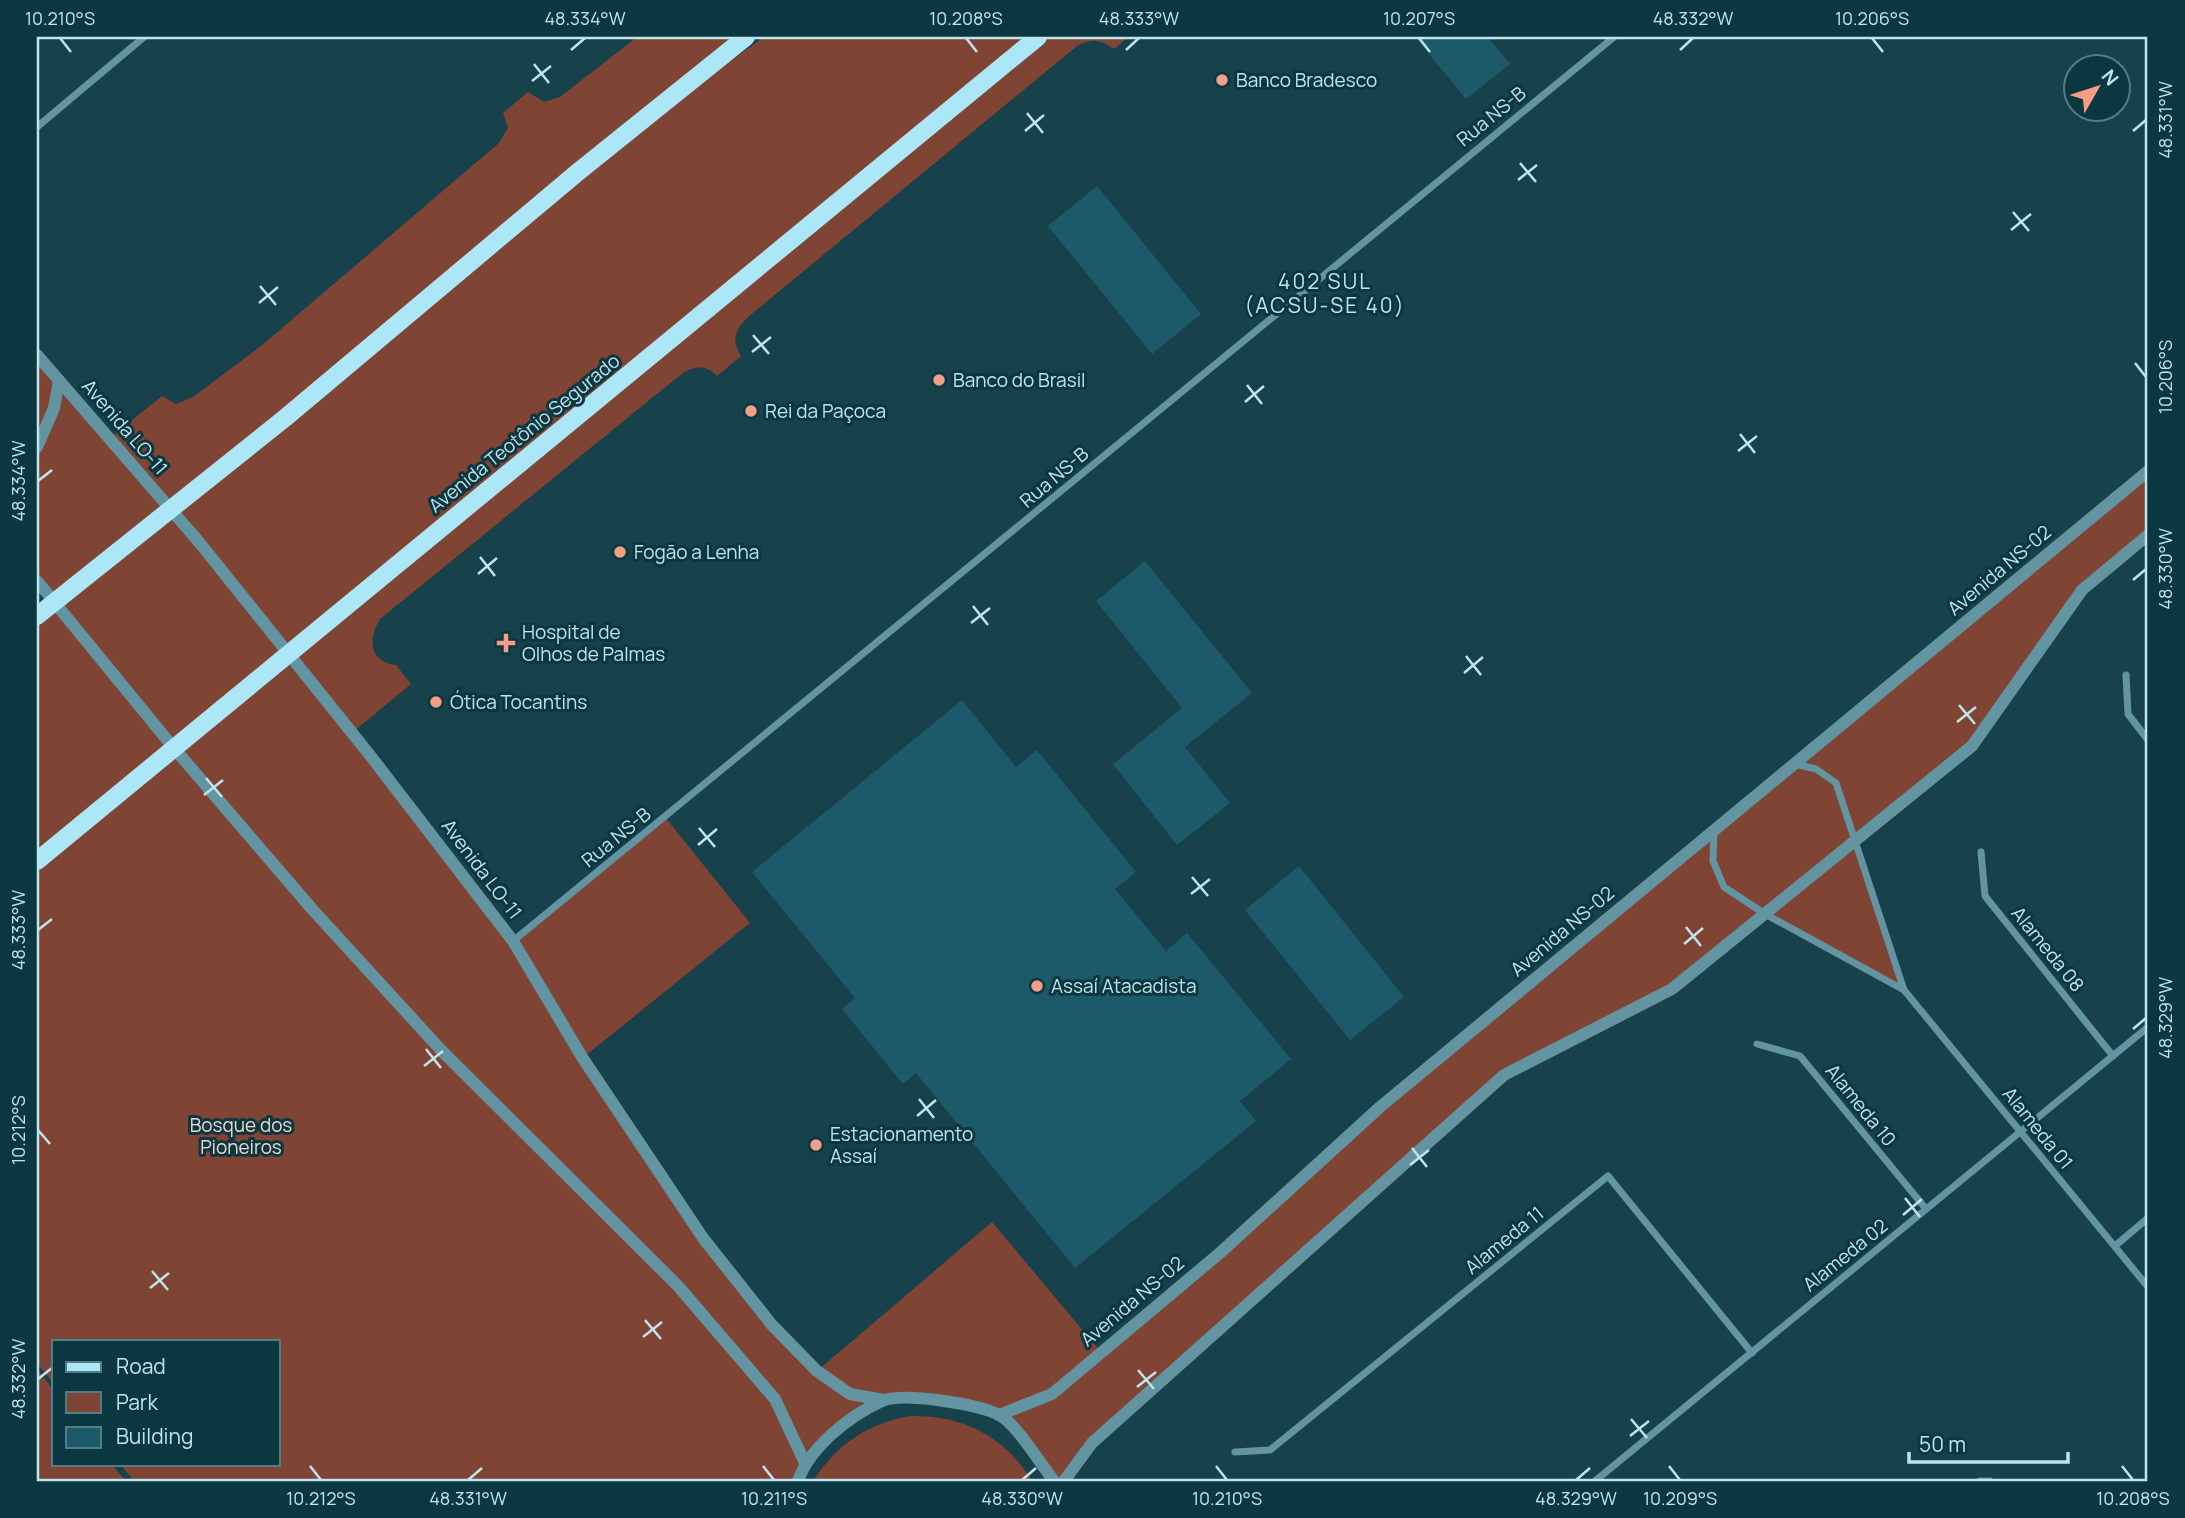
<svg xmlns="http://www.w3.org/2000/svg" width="2185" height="1518" font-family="Manrope,sans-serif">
	<rect width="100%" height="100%" fill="#17414b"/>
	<g fill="#7f4434">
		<path d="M637 37H739L615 143 764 37H1129L1114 49C1100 39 1093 38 1077 46L748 317C735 330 731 340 741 356L717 376C705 365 698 366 684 372L380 619C368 639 369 662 396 665L411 684 352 733 512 941 665 817 750 923 585 1056 703 1238 817 1371 992 1222 1100 1351 1380 1107 2148 471V535L2082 590 1972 746 1855 841 1904 990 1765 914 1672 989 1504 1075 1153 1387 1064 1481H1054L1007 1421 939 1399 884 1400 835 1432 798 1481H134L120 1464H278V1341H54V1384L37 1363V616L53 602 37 581V355L109 439 162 396 176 404 193 397 261 346 499 143 508 128 503 113 528 92 544 102 560 97Z"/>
		<polygon points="37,1369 54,1391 54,1464 111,1464 126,1481 37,1481"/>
		<path d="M910 1416C962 1415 1005 1436 1032 1481H813C837 1444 867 1424 910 1416Z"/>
	</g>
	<g fill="#1d5a69">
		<polygon points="1415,37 1488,37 1510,64 1466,99"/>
		<polygon points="1097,186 1201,314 1152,354 1048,226"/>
		<polygon points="1145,561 1252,693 1185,747 1230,803 1177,845 1113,764 1182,708 1096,601"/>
		<polygon points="962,700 1016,767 1037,750 1136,872 1115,889 1166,951 1187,933 1291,1059 1240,1101 1256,1121 1075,1268 916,1073 903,1084 842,1009 855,998 752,872"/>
		<polygon points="1299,866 1404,997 1350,1040 1245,910"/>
	</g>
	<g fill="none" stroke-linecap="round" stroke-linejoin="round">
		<g stroke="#6394a1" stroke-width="7">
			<polyline points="37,127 144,37"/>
			<polyline points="2126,675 2128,714 2148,740"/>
			<polyline points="1795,764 1816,769 1836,783 1904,990 2148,1287"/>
			<polyline points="1714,831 1713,861 1724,887 1765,914 1904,990"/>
			<polyline points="1981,852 1985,896 2113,1056"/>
			<polyline points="513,941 1614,37"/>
			<polyline points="1757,1044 1800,1056 1926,1209"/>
			<polyline points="2115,1246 2148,1218"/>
			<polyline points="1235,1452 1270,1450 1608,1176 1752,1353"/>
			<polyline points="1595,1481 2148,1027"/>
			<polyline points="1980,1481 1990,1481"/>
		</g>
		<g stroke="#6394a1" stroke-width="12">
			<polyline points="37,355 199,542 369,754 513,941 582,1057 703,1238 772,1325 817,1371 850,1394 884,1400"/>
			<polyline points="37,447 54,408 59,381"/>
			<polyline points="37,581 173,747 312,909 441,1050 678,1286 775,1399 805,1463"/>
			<polyline points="999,1415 1052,1394 1221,1252 1380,1107 2148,471"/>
			<path d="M798 1481C810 1447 849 1416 882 1401 903 1392 978 1404 999 1415 1016 1423 1041 1465 1054 1481"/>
			<polyline points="1064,1481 1092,1443 1504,1075 1672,989 1972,746 2082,590 2148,535"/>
		</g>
		<g stroke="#ace7f7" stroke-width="18">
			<polyline points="37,616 285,418 578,172 746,37"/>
			<polyline points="37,861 1038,37"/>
		</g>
	</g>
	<path fill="none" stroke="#bfe4ee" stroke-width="2.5" d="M60 38 71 52M966 38 977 52M1419 38 1430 52M1872 38 1883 52M571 50 585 38M1126 50 1139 38M1680 50 1693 38M534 64 549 83M532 81 551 66M1027 113 1043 133M1025 131 1044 115M2133 131 2146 120M1520 163 1536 182M1518 180 1537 165M2013 212 2029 231M2011 230 2031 214M260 286 276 305M259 303 278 287M753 335 769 354M752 352 771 337M2135 363 2146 377M1247 385 1262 404M1245 402 1264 386M1740 434 1755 453M1738 451 1757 436M38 481 52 470M480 557 495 576M478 574 497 558M2133 580 2146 569M973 606 988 625M971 623 990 608M1466 656 1481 675M1464 673 1483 657M1959 705 1975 724M1957 722 1976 707M206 778 222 797M204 795 223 780M699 828 715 847M698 845 717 829M1192 877 1208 896M1191 894 1210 879M1686 927 1701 946M38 930 52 919M1684 944 1703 928M2133 1029 2146 1018M426 1049 441 1068M424 1066 443 1051M919 1099 934 1118M917 1116 936 1100M38 1130 50 1144M1412 1148 1427 1167M1410 1165 1429 1150M1905 1198 1920 1217M1903 1215 1922 1199M152 1271 168 1290M150 1288 169 1273M645 1320 661 1339M643 1337 662 1322M1138 1370 1154 1389M38 1379 52 1368M1137 1387 1156 1372M1631 1419 1647 1438M1630 1436 1649 1421M310 1466 321 1480M763 1466 774 1480M1216 1466 1227 1480M1669 1466 1680 1480M2122 1466 2133 1480M468 1480 482 1468M1022 1480 1036 1468M1576 1480 1590 1468"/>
	<g fill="#f49e86" stroke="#0a3740" stroke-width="2.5">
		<circle cx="1222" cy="80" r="7"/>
		<circle cx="939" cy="380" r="7"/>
		<circle cx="751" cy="411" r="7"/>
		<circle cx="620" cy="552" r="7"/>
		<path d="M502.5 632.5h7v7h7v7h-7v7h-7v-7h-7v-7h7z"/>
		<circle cx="436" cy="702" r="7"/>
		<circle cx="1037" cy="986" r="7"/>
		<circle cx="816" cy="1145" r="7"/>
	</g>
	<g text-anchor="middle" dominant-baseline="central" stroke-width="6" stroke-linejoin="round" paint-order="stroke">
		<g font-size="19" fill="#bfe4ee" stroke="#0a3740" text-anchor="start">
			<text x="1236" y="80">Banco Bradesco</text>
			<text x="953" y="380">Banco do Brasil</text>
			<text x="765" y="411">Rei da Paçoca</text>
			<text x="634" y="552">Fogão a Lenha</text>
			<text x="522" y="632">Hospital de<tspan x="522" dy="22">Olhos de Palmas</tspan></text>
			<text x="450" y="702">Ótica Tocantins</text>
			<text x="1051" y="986">Assaí Atacadista</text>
			<text x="830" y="1134">Estacionamento<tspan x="830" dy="22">Assaí</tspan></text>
		</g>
		<g font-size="19" fill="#bfe4ee" stroke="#0a3740">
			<text transform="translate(1491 116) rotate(-39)">Rua NS-B</text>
			<text transform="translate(125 427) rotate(49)">Avenida LO-11</text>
			<text transform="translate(524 433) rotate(-39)">Avenida Teotônio Segurado</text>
			<text transform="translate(1054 477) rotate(-40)">Rua NS-B</text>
			<text transform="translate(1999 570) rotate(-40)">Avenida NS-02</text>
			<text transform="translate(616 837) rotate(-39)">Rua NS-B</text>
			<text transform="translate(482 869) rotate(53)">Avenida LO-11</text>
			<text transform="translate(1562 931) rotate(-40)">Avenida NS-02</text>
			<text transform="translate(2048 949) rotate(51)">Alameda 08</text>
			<text transform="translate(1861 1105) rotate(51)">Alameda 10</text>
			<text transform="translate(2038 1128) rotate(51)">Alameda 01</text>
			<text transform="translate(1504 1240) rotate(-39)">Alameda 11</text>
			<text transform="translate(1845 1255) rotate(-39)">Alameda 02</text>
			<text transform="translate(1132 1301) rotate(-40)">Avenida NS-02</text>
		</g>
		<g font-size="19" fill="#efd5ce" stroke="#0a3740">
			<text x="241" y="1125">Bosque dos<tspan x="241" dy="22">Pioneiros</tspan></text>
		</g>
		<g font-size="21" letter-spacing="2" fill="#bfe4ee" stroke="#0a3740">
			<text x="1325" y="281">402 SUL<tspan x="1325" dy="24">(ACSU-SE 40)</tspan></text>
		</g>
	</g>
	<rect width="2185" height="1518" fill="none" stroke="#0a3740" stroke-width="77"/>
	<rect x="52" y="1340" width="228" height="126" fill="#0a3740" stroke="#527c86" stroke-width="2"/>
	<rect x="66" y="1362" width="35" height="10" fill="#ace7f7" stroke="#527c86" stroke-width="2"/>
	<text x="116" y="1374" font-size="21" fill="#bfe4ee">Road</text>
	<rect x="66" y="1392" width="35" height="21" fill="#7f4434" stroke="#527c86" stroke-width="2"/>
	<text x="116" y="1410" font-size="21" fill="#bfe4ee">Park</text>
	<rect x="66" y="1427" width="35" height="21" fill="#1d5a69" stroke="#527c86" stroke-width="2"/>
	<text x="116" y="1444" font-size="21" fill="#bfe4ee">Building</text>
	<g transform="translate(2097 88) rotate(51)"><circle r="33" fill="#0a3740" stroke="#527c86" stroke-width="2"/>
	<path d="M0-5L12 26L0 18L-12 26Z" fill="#f49e86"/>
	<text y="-10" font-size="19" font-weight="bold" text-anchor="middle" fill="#bfe4ee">N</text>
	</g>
	<path d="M1909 1452v10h159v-10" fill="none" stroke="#bfe4ee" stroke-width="3.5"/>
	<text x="1919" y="1452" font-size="21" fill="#bfe4ee" stroke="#0a3740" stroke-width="5" paint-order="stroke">50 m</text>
	<rect x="38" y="38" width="2108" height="1442" fill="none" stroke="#bfe4ee" stroke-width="2.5"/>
	<g font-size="18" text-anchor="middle" fill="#bfe4ee">
		<text x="60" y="25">10.210°S</text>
		<text x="585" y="25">48.334°W</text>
		<text x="966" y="25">10.208°S</text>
		<text x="1139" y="25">48.333°W</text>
		<text x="1419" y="25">10.207°S</text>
		<text x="1693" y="25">48.332°W</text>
		<text x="1872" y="25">10.206°S</text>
		<text transform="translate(2166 120) rotate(-90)" y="6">48.331°W</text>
		<text transform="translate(2166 377) rotate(-90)" y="6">10.206°S</text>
		<text transform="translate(19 481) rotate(-90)" y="6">48.334°W</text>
		<text transform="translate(2166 569) rotate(-90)" y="6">48.330°W</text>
		<text transform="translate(19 930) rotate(-90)" y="6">48.333°W</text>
		<text transform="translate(2166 1018) rotate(-90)" y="6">48.329°W</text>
		<text transform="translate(19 1130) rotate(-90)" y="6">10.212°S</text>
		<text transform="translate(19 1379) rotate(-90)" y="6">48.332°W</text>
		<text x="321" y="1505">10.212°S</text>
		<text x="468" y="1505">48.331°W</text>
		<text x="774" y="1505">10.211°S</text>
		<text x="1022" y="1505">48.330°W</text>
		<text x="1227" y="1505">10.210°S</text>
		<text x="1576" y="1505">48.329°W</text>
		<text x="1680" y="1505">10.209°S</text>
		<text x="2133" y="1505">10.208°S</text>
	</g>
</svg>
